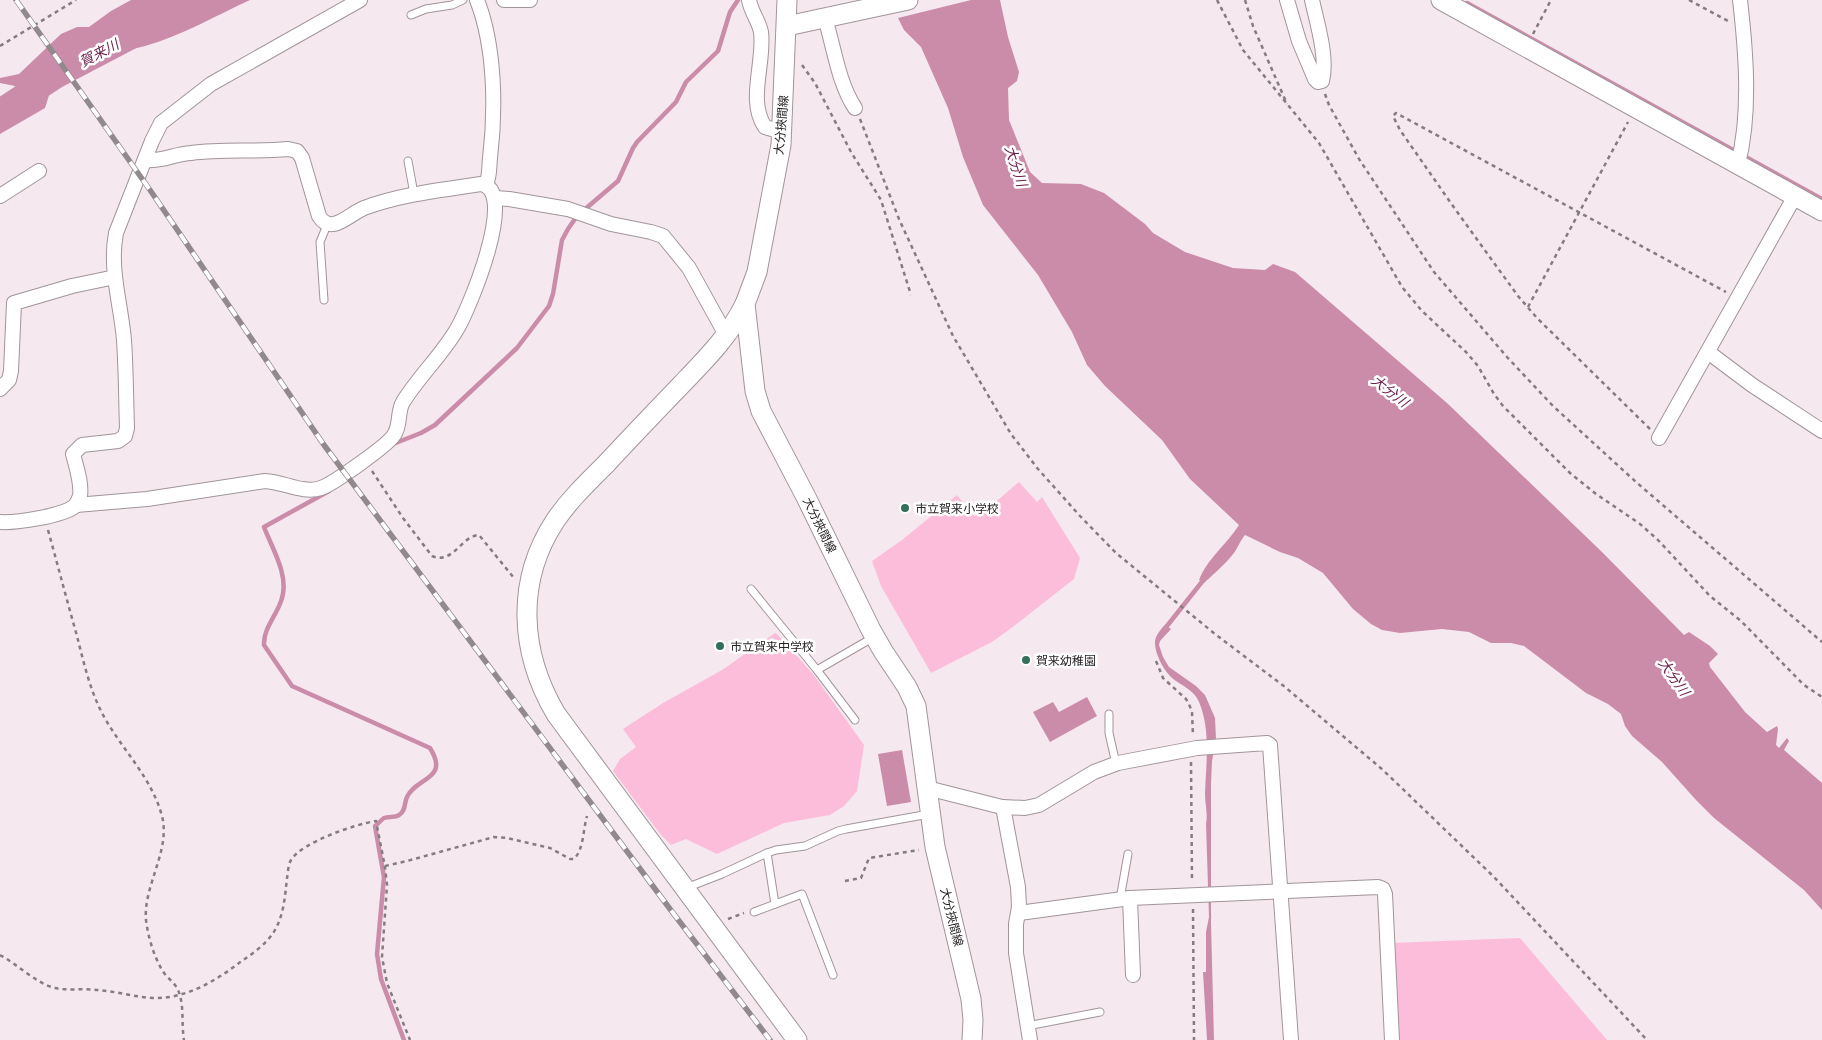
<svg xmlns="http://www.w3.org/2000/svg" width="1822" height="1040" font-family="Mulish,'Noto Sans JP',sans-serif">
	<rect width="100%" height="100%" fill="#f5e8ee"/>
	<g fill="#fcbdda">
		<polygon points="1019,482 1037,502 1042,497 1080,558 1074,579 1014,626 992,642 931,673 881,586 872,561 902,540 957,495 974,516 984,512"/>
		<polygon points="775,633 777,634 813,674 864,745 857,791 844,806 830,815 784,823 717,854 686,839 671,845 661,835 613,771 620,759 636,747 623,729 663,703 722,670"/>
		<polygon points="1520,938 1607,1040 1398,1040 1391,943"/>
	</g>
	<g fill="#cb8caa">
		<path d="M131 0H250C213 17 176 39 137 48 121 52 109 48 95 47 77 45 61 62 48 72L50 92 45 108 0 134V104L12 98 15 86 0 83V78L19 74 61 34 77 27H89L111 11Z"/>
		<path d="M971 0H1000L1008 37 1019 72 1017 81 1008 88 1009 120 1030 172 1042 183 1081 184 1104 193 1145 224 1153 233 1185 252 1233 268 1265 270 1273 264 1295 272 1447 403 1602 552 1684 635 1689 632 1710 646 1718 654 1709 663 1710 667 1745 712 1767 732 1777 726 1778 729 1776 745 1779 748 1787 738 1789 741 1784 750 1822 783V910L1804 890 1714 818 1696 800 1662 762 1632 736 1625 726 1621 714 1608 704 1586 693 1524 646 1511 643H1491L1469 632 1442 629 1400 633 1382 630 1371 624 1353 609 1323 573 1298 558 1280 552 1245 535C1241 540 1240 543 1237 548 1233 557 1212 576 1204 583L1199 580C1207 559 1227 544 1239 525L1190 479 1162 440 1105 386 1087 365 1072 332 1038 275 983 205 963 157 948 108 921 47 904 30 898 18Z"/>
		<path d="M1165 625 1171 629 1160 641 1159 645 1163 657 1169 667 1196 686 1205 695 1215 718 1216 739 1212 761 1211 784V923L1214 1040H1207L1203 972H1206V932L1209 917 1206 824C1208 814 1205 804 1205 794 1206 764 1211 730 1199 702 1194 689 1179 685 1170 676 1163 669 1154 652 1155 641 1156 635 1161 629 1165 625Z"/>
		<polygon points="1087,697 1097,716 1050,742 1033,712 1053,702 1059,712"/>
		<polygon points="902,750 911,802 887,806 878,754"/>
	</g>
	<g fill="none" stroke-linecap="round" stroke-linejoin="round">
		<g stroke="#cb8caa" stroke-width="4.5">
			<polyline points="1467,3 1822,199"/>
			<polyline points="393,444 421,433 435,425 517,348 549,306 553,294 562,240 568,229 577,216 618,181 633,148 637,142 676,102 686,82 718,51 730,12 738,0"/>
			<path d="M329 491 264 527C272 548 289 575 282 598 278 614 263 628 264 645L292 686 430 748C450 780 416 777 407 797 404 803 406 811 399 815 395 818 389 816 384 818 381 820 378 824 375 826L384 877 377 954 381 979 404 1040"/>
			<polyline points="1163,631 1205,578"/>
		</g>
		<polyline stroke="#cb8caa" stroke-width="26" points="0,112 55,76 200,0"/>
		<g stroke="#a1959a" stroke-width="9">
			<g id="lane">
				<polyline points="411,15 426,9 452,5 463,0"/>
				<polyline points="408,161 414,194"/>
				<polyline points="324,300 320,242 327,225"/>
				<polyline points="751,589 817,670 855,720"/>
				<polyline points="817,670 874,637"/>
				<polyline points="1109,714 1109,733 1116,764"/>
				<polyline points="767,853 775,904"/>
				<polyline points="686,888 722,874 767,853 776,850 805,846 838,831 846,829 929,814"/>
				<polyline points="1120,899 1128,854"/>
				<polyline points="754,912 802,894 833,975"/>
				<polyline points="1027,1026 1100,1012"/>
			</g>
		</g>
		<g stroke="#a1959a" stroke-width="16">
			<g id="street">
				<path d="M477 0C495 46 496 109 490 158 489 167 490 176 486 184"/>
				<polyline points="504,0 530,0"/>
				<path d="M749 0C751 12 759 21 761 32 765 62 747 101 765 127L782 132"/>
				<path d="M1287 0 1299 41 1315 79 1318 82 1322 81C1328 58 1317 23 1312 0"/>
				<path d="M825 18C834 47 838 82 855 108"/>
				<path d="M1738 164C1751 113 1746 52 1740 0"/>
				<polyline points="0,196 39,171"/>
				<polyline points="495,198 509,199 568,209 611,224 651,232 663,236 689,268 726,335"/>
				<polyline points="1708,352 1752,385 1822,431"/>
				<polyline points="0,389 9,380 11,371 14,303 72,286 115,277"/>
				<polyline points="1659,438 1795,196"/>
				<path d="M76 505 147 499 265 481C284 482 303 494 321 488 333 484 388 445 394 435 401 425 397 412 403 402 419 376 442 355 457 329 469 309 519 190 481 184 442 190 402 194 364 208 349 214 331 236 319 216L302 158 297 151 288 149C256 152 223 149 191 153 175 154 160 162 145 160"/>
				<path d="M0 522C16 523 63 516 75 506 77 503 79 499 80 496 82 483 76 466 73 454L82 445 118 441 125 436 127 428C126 399 126 369 124 340 121 304 109 269 116 233L152 141 161 123 211 84 360 0"/>
				<polyline points="927,788 1002,807 1025,808 1039,805 1094,772 1118,763 1197,748 1267,743 1270,745 1291,1040"/>
				<polyline points="1003,807 1018,887 1019,907 1016,924 1016,953 1030,1040"/>
				<polyline points="1130,898 1133,975"/>
				<polyline points="1019,913 1130,898 1378,887 1383,889 1385,894 1392,1040"/>
			</g>
		</g>
		<g stroke="#a1959a" stroke-width="21">
			<g id="secondary">
				<polyline points="787,0 781,145 757,272 745,304 755,391 761,411 806,497 871,630 883,651 907,687 916,706 935,847 971,999 973,1020 972,1040"/>
				<polyline points="1441,0 1822,211"/>
				<polyline points="787,26 908,0"/>
				<path d="M745 304C730 335 706 359 682 384 656 411 631 437 606 464 588 482 569 500 555 521 515 582 520 653 556 714L797 1040"/>
			</g>
		</g>
		<g stroke="#857c80" stroke-width="2.5" stroke-dasharray="4 4" stroke-linecap="butt">
			<polyline points="1217,0 1243,50 1319,143 1402,287 1422,311 1466,352 1478,366 1494,394 1503,406 1570,473 1596,494 1640,524 1658,540 1710,596 1741,621 1804,685 1822,697"/>
			<polyline points="1245,0 1253,26 1287,104"/>
			<polyline points="1689,0 1728,21"/>
			<polyline points="1533,34 1551,0"/>
			<polyline points="0,46 76,0"/>
			<polyline points="802,65 815,83 851,152 881,200 911,295"/>
			<polyline points="1325,94 1329,105 1359,159 1434,272 1507,357 1553,406 1636,482 1822,642"/>
			<polyline points="860,119 899,219 953,336 1011,434 1038,469 1080,516 1116,553 1215,634 1285,687 1383,770 1494,877 1647,1040"/>
			<polyline points="1528,307 1628,122"/>
			<polyline points="1650,429 1537,318 1518,296 1455,209 1400,130 1393,116 1396,113 1726,292"/>
			<path d="M372 471 403 518 432 556C453 565 461 536 479 535L514 578"/>
			<path d="M48 530C58 566 67 601 77 636 83 660 89 686 100 709 118 746 151 775 162 816 171 850 143 886 146 920 148 937 154 956 162 970 166 977 173 981 177 988 185 1003 181 1023 184 1040"/>
			<polyline points="1156,661 1163,678 1186,699 1189,704 1192,712 1193,736"/>
			<polyline points="1191,762 1192,881"/>
			<path d="M385 866 407 861 494 837 507 838 550 848 570 859H574C584 849 583 829 587 816"/>
			<polyline points="845,881 861,878 869,858 919,850"/>
			<polyline points="1193,909 1194,1040"/>
			<polyline points="728,919 744,913"/>
			<path d="M0 955C17 964 37 984 55 988 68 991 83 988 97 990 115 991 134 997 153 998 185 999 214 982 239 963 252 954 267 944 275 930 284 914 285 896 287 878 288 873 288 865 291 860 302 842 356 824 376 821L385 867 387 885 382 957 387 983 410 1040"/>
		</g>
		<use href="#lane" stroke="#fff" stroke-width="7"/>
		<use href="#street" stroke="#fff" stroke-width="14"/>
		<use href="#secondary" stroke="#fff" stroke-width="19"/>
		<g stroke="#92898d" stroke-width="5.5">
			<polyline id="rail" points="16,0 150,190 324,445 670,909 770,1040"/>
		</g>
		<use href="#rail" stroke="#fff" stroke-width="4" stroke-dasharray="11" stroke-linecap="butt"/>
	</g>
	<g fill="#32705c" stroke="#fff" stroke-width="2">
		<circle cx="905" cy="508" r="5"/>
		<circle cx="720" cy="646" r="5"/>
		<circle cx="1026" cy="660" r="5"/>
	</g>
	<g text-anchor="middle" dominant-baseline="central" stroke-width="5" stroke-linejoin="round" paint-order="stroke">
		<g font-size="12" fill="#272325" stroke="#fff">
			<text transform="translate(781 125) rotate(-85)">大分挾間線</text>
			<text transform="translate(820 525) rotate(64)">大分挾間線</text>
			<text transform="translate(952 917) rotate(76)">大分挾間線</text>
		</g>
		<g font-size="12" fill="#272325" stroke="#fff" text-anchor="start">
			<text x="915" y="508">市立賀来小学校</text>
			<text x="730" y="646">市立賀来中学校</text>
			<text x="1036" y="660">賀来幼稚園</text>
		</g>
		<g font-size="14" font-style="italic" fill="#6d234c" stroke="#fff">
			<text transform="translate(99 53) rotate(-28)">賀来川</text>
			<text transform="translate(1016 166) rotate(72)">大分川</text>
			<text transform="translate(1390 391) rotate(38)">大分川</text>
			<text transform="translate(1674 677) rotate(55)">大分川</text>
		</g>
	</g>
</svg>
